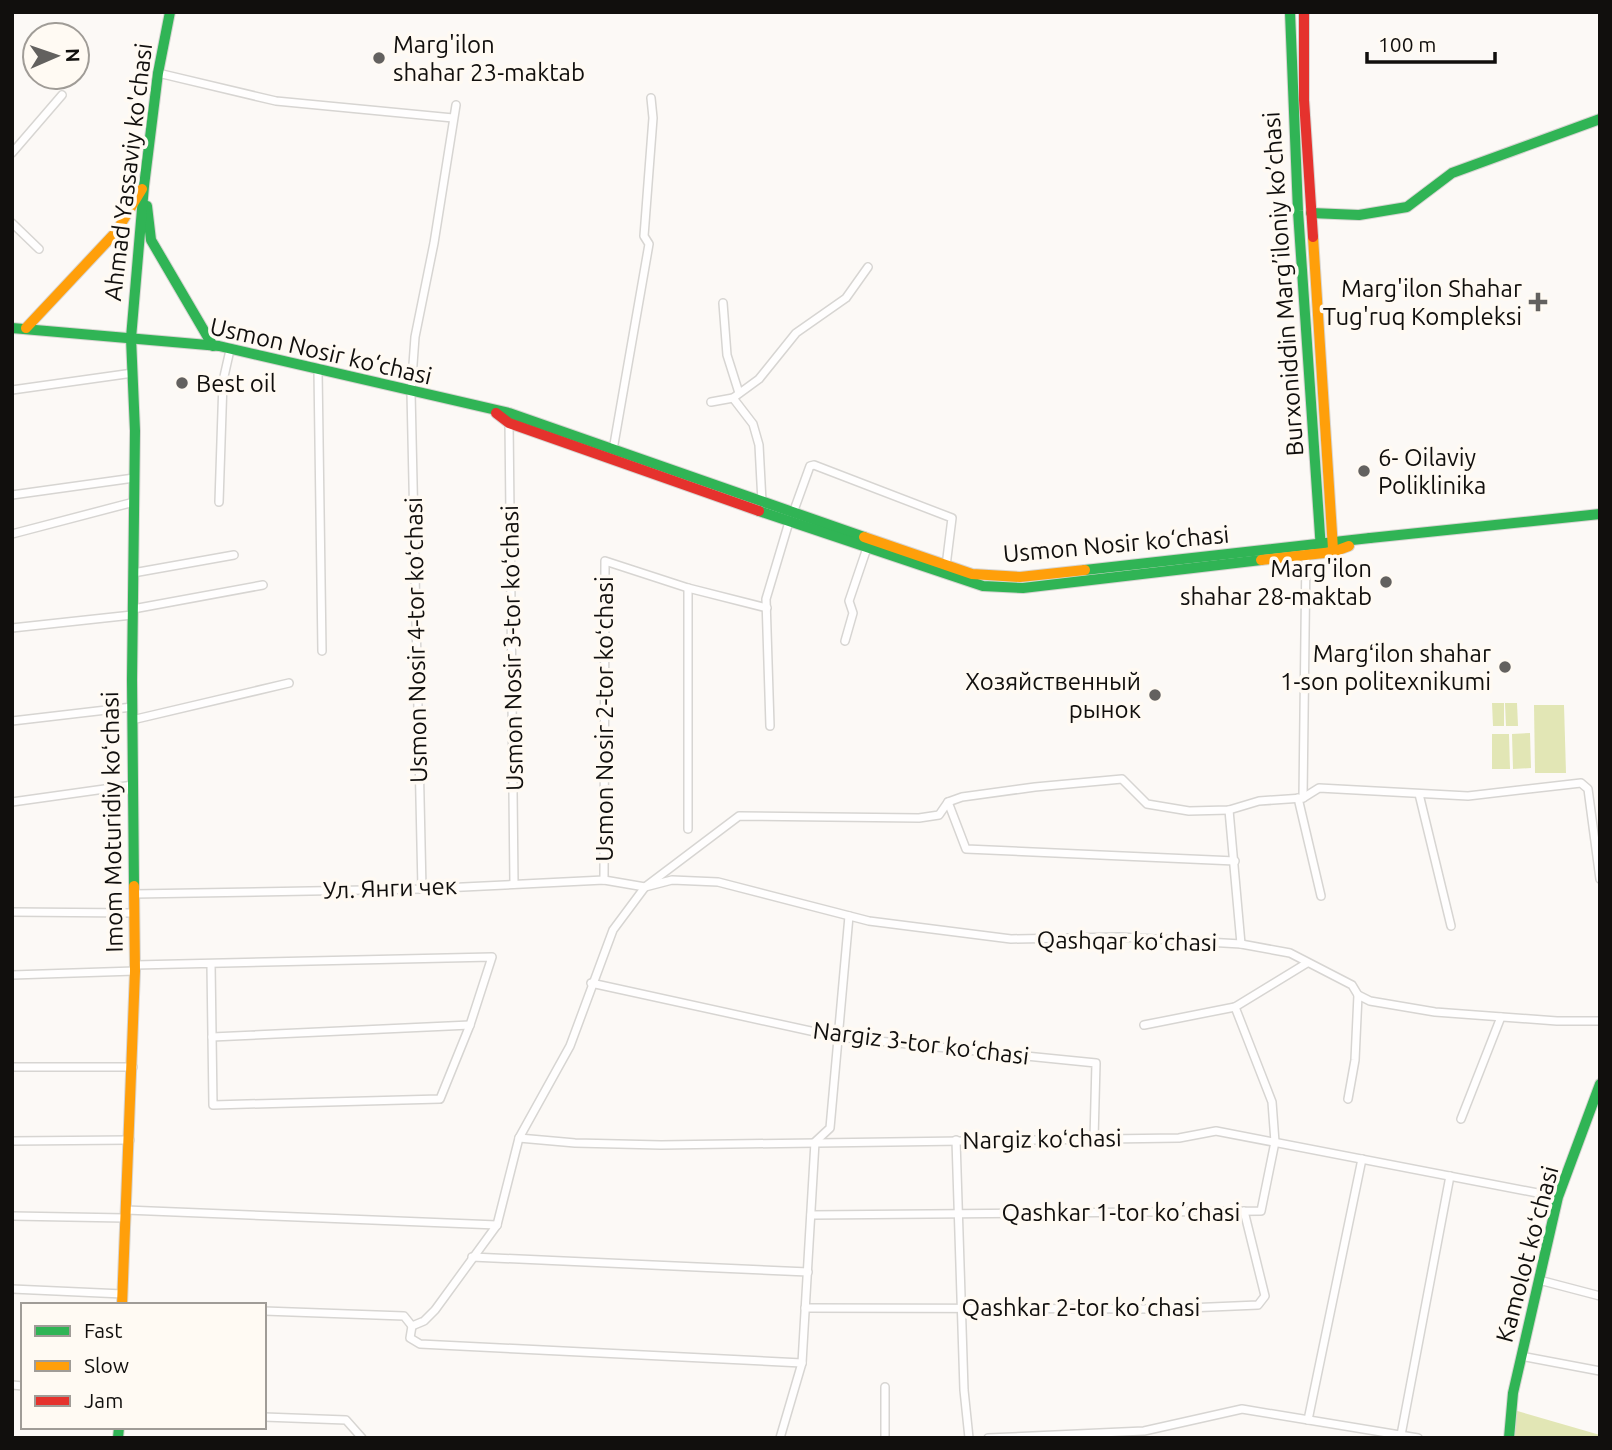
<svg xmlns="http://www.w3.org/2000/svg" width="1612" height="1450" font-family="Ubuntu,sans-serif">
	<rect width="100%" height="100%" fill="#fcf9f6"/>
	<g fill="#e2e6b5">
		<polygon points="1492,703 1504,703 1504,726 1493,726"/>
		<polygon points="1505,703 1517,703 1518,726 1506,726"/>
		<polygon points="1534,705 1564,705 1566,773 1535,773"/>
		<polygon points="1530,733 1531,768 1513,769 1512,734"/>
		<polygon points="1492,734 1509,734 1510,769 1492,769"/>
		<polygon points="1514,1410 1600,1435 1600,1438 1514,1438"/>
	</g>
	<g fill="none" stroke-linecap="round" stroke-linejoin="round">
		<g stroke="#d7d5d2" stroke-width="10">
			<g id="street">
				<polyline points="158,73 276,101 453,118"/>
				<polyline points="12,153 62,95"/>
				<polyline points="12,223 39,249"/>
				<polyline points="723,303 727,355 739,393"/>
				<polyline points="318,370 322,651"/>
				<polyline points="12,390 133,373"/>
				<polyline points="711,402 733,398"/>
				<polyline points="509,421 514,884"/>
				<polyline points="613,450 649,244 644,236 653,118 651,98"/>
				<polyline points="12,495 134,478"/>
				<polyline points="219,502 223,381 230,350"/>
				<polyline points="762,502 759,445 753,424 733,398 759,379 796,333 846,298 868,267"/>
				<polyline points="793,513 810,466 814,465 952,518 946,566"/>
				<polyline points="12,534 134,502"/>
				<polyline points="133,573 234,555"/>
				<polyline points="133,609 263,585"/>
				<polyline points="12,628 132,615"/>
				<polyline points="845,641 853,613 849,601 867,548"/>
				<polyline points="132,720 289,683"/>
				<polyline points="12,721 132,707"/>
				<polyline points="770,726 766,599 789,522"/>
				<polyline points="1419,794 1451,926"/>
				<polyline points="1298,798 1321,896"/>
				<polyline points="1303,798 1306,553"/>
				<polyline points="12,802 133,785"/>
				<polyline points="948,802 966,849 1235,861"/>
				<polyline points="1229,810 1241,944"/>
				<polyline points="688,829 688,588"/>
				<polyline points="604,880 605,561 688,588 767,608"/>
				<polyline points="422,889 411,392 415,337 434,243 456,105"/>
				<polyline points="134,894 422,889 604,880 645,887 672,880 718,882 869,921 1011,939 1120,937 1241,944 1290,953 1352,985 1358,995 1370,1001 1435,1012 1557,1021 1600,1021"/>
				<polyline points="12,912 134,913"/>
				<polyline points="135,965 492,957 470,1025 440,1099 213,1105 211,964"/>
				<polyline points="12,975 135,971"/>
				<polyline points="591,983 838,1037 1096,1063 1094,1139"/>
				<polyline points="1144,1025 1235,1007"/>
				<polyline points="212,1037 470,1025"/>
				<polyline points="12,1067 133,1067"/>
				<polyline points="1348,1099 1355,1060 1358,995"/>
				<polyline points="1461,1119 1501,1017"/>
				<polyline points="519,1138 575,1143 661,1145 1179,1138 1216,1131 1558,1197"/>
				<polyline points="956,1140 964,1390 969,1438"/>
				<polyline points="12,1141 130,1140"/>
				<polyline points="126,1210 497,1225"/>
				<polyline points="811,1215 1261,1211 1275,1142 1272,1102 1235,1007 1307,963"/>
				<polyline points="12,1216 125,1218"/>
				<polyline points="472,1257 808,1272"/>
				<polyline points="1539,1280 1600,1296"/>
				<polyline points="12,1289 123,1294"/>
				<polyline points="805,1308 1164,1309 1258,1305 1265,1296 1244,1211"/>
				<polyline points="264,1311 404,1316 412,1326"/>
				<polyline points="412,1326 424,1321 435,1310 497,1225 519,1138 570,1046 613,930 645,887 739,816 919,818 939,815 948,802 962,797 1035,787 1122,779 1147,804 1189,811 1229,810 1259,801 1303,798 1319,788 1468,796 1581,783 1588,789 1600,879"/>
				<polyline points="412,1326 410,1338 420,1344 802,1363"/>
				<polyline points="1521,1356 1600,1371"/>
				<polyline points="12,1385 23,1386"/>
				<polyline points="264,1417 346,1420 362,1438"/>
				<polyline points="1308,1420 1362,1159"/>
				<polyline points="1401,1435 1450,1176"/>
				<polyline points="780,1438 802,1363 815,1142 830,1128 849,916"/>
				<polyline points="885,1438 885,1387"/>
				<polyline points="988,1438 1144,1431 1242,1409 1418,1438"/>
			</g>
		</g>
		<g stroke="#d7d5d2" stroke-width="12">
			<g id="fast">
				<polyline points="1290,12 1298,211 1321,550"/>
				<polyline points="147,206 151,240 213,346"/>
				<polyline points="1311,213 1359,215 1407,207 1452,173 1600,119"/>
				<polyline points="12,328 219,346 509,413 864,537"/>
				<polyline points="759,511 983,586 1023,588 1261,560"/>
				<polyline points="1370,538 1600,514"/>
				<polyline points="1085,570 1370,538"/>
				<polyline points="134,886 132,680 135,431 131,338 144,186 158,73 170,12"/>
				<polyline points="118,1438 119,1427"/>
				<polyline points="1509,1438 1513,1393 1558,1197 1600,1084"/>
			</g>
		</g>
		<g stroke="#d7d5d2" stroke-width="12">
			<g id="slow">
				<polyline points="1313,237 1333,549"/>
				<polyline points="26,328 116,232 142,189"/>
				<polyline points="864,537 972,574 1020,577 1085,570"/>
				<polyline points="1261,560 1333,552 1349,546"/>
				<polyline points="122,1305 135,971 134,886"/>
			</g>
		</g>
		<g stroke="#d7d5d2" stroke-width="12">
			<g id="jam">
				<polyline points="1304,12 1304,100 1313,237"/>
				<polyline points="496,413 509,423 759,511"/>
			</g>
		</g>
		<use href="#street" stroke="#fffefe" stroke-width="7"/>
		<use href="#fast" stroke="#30b455" stroke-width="10"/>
		<use href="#slow" stroke="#ff9f0a" stroke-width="10"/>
		<use href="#jam" stroke="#e5322d" stroke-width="10"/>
	</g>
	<g fill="#63615f" stroke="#fffaf3" stroke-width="2.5">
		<circle cx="379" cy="58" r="7"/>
		<path d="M1534.5 291.5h7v7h7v7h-7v7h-7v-7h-7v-7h7z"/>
		<circle cx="182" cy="383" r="7"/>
		<circle cx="1364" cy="471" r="7"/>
		<circle cx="1386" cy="582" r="7"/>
		<circle cx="1505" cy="667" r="7"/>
		<circle cx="1155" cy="695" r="7"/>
	</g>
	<g text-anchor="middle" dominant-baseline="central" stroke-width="7" stroke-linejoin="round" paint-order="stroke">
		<g font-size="24" fill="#110f0d" stroke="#fffaf3" text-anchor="end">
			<text x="393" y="44" text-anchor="start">Marg'ilon<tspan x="393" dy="28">shahar 23-maktab</tspan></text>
			<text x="1522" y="288">Marg'ilon Shahar<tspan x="1522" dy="28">Tug'ruq Kompleksi</tspan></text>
			<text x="196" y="383" text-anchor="start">Best oil</text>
			<text x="1378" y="457" text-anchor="start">6- Oilaviy<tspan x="1378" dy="28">Poliklinika</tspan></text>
			<text x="1372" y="568">Marg'ilon<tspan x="1372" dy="28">shahar 28-maktab</tspan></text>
			<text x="1491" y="653">Margʻilon shahar<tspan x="1491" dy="28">1-son politexnikumi</tspan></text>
			<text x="1141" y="681">Хозяйственный<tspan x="1141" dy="28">рынок</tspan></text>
		</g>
		<g font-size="24" fill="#110f0d" stroke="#fffaf3">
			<text transform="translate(128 172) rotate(-83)">Ahmad Yassaviy ko'chasi</text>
			<text transform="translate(1283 284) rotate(-94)">Burxoniddin Marg’iloniy ko’chasi</text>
			<text transform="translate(321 351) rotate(13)">Usmon Nosir ko‘chasi</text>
			<text transform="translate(1116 544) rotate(-5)">Usmon Nosir ko‘chasi</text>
			<text transform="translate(416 640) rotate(-91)">Usmon Nosir 4-tor koʻchasi</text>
			<text transform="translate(512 648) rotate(-91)">Usmon Nosir 3-tor koʻchasi</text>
			<text transform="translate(604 719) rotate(-90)">Usmon Nosir 2-tor koʻchasi</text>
			<text transform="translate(112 822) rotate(-91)">Imom Moturidiy koʻchasi</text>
			<text transform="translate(390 888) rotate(-2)">Ул. Янги чек</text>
			<text transform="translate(1127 941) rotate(1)">Qashqar koʻchasi</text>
			<text transform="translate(921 1043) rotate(7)">Nargiz 3-tor koʻchasi</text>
			<text transform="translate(1042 1139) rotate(-1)">Nargiz koʻchasi</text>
			<text x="1121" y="1212">Qashkar 1-tor koʼchasi</text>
			<text transform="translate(1527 1254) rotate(-75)">Kamolot koʻchasi</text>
			<text x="1081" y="1307">Qashkar 2-tor koʼchasi</text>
		</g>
	</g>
	<rect width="1612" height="1450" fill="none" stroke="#110f0d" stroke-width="28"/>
	<rect x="21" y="1303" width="245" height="126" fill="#fffaf3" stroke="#a09c97" stroke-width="2"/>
	<rect x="35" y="1326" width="35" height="10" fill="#30b455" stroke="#a09c97" stroke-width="2"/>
	<text x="84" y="1338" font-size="21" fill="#110f0d">Fast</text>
	<rect x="35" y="1361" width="35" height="10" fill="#ff9f0a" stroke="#a09c97" stroke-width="2"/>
	<text x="84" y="1373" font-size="21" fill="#110f0d">Slow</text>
	<rect x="35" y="1396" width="35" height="10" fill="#e5322d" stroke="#a09c97" stroke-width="2"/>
	<text x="84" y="1408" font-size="21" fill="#110f0d">Jam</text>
	<g transform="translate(56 56) rotate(88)"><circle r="33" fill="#fffaf3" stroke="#a09c97" stroke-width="2"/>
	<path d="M0-5L12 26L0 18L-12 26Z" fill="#63615f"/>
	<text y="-10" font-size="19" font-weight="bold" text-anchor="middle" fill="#110f0d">N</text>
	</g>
	<path d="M1367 52v10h128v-10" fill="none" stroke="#110f0d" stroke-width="3.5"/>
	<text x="1378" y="52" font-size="21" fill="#110f0d" stroke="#fffaf3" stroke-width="5" paint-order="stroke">100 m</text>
</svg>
